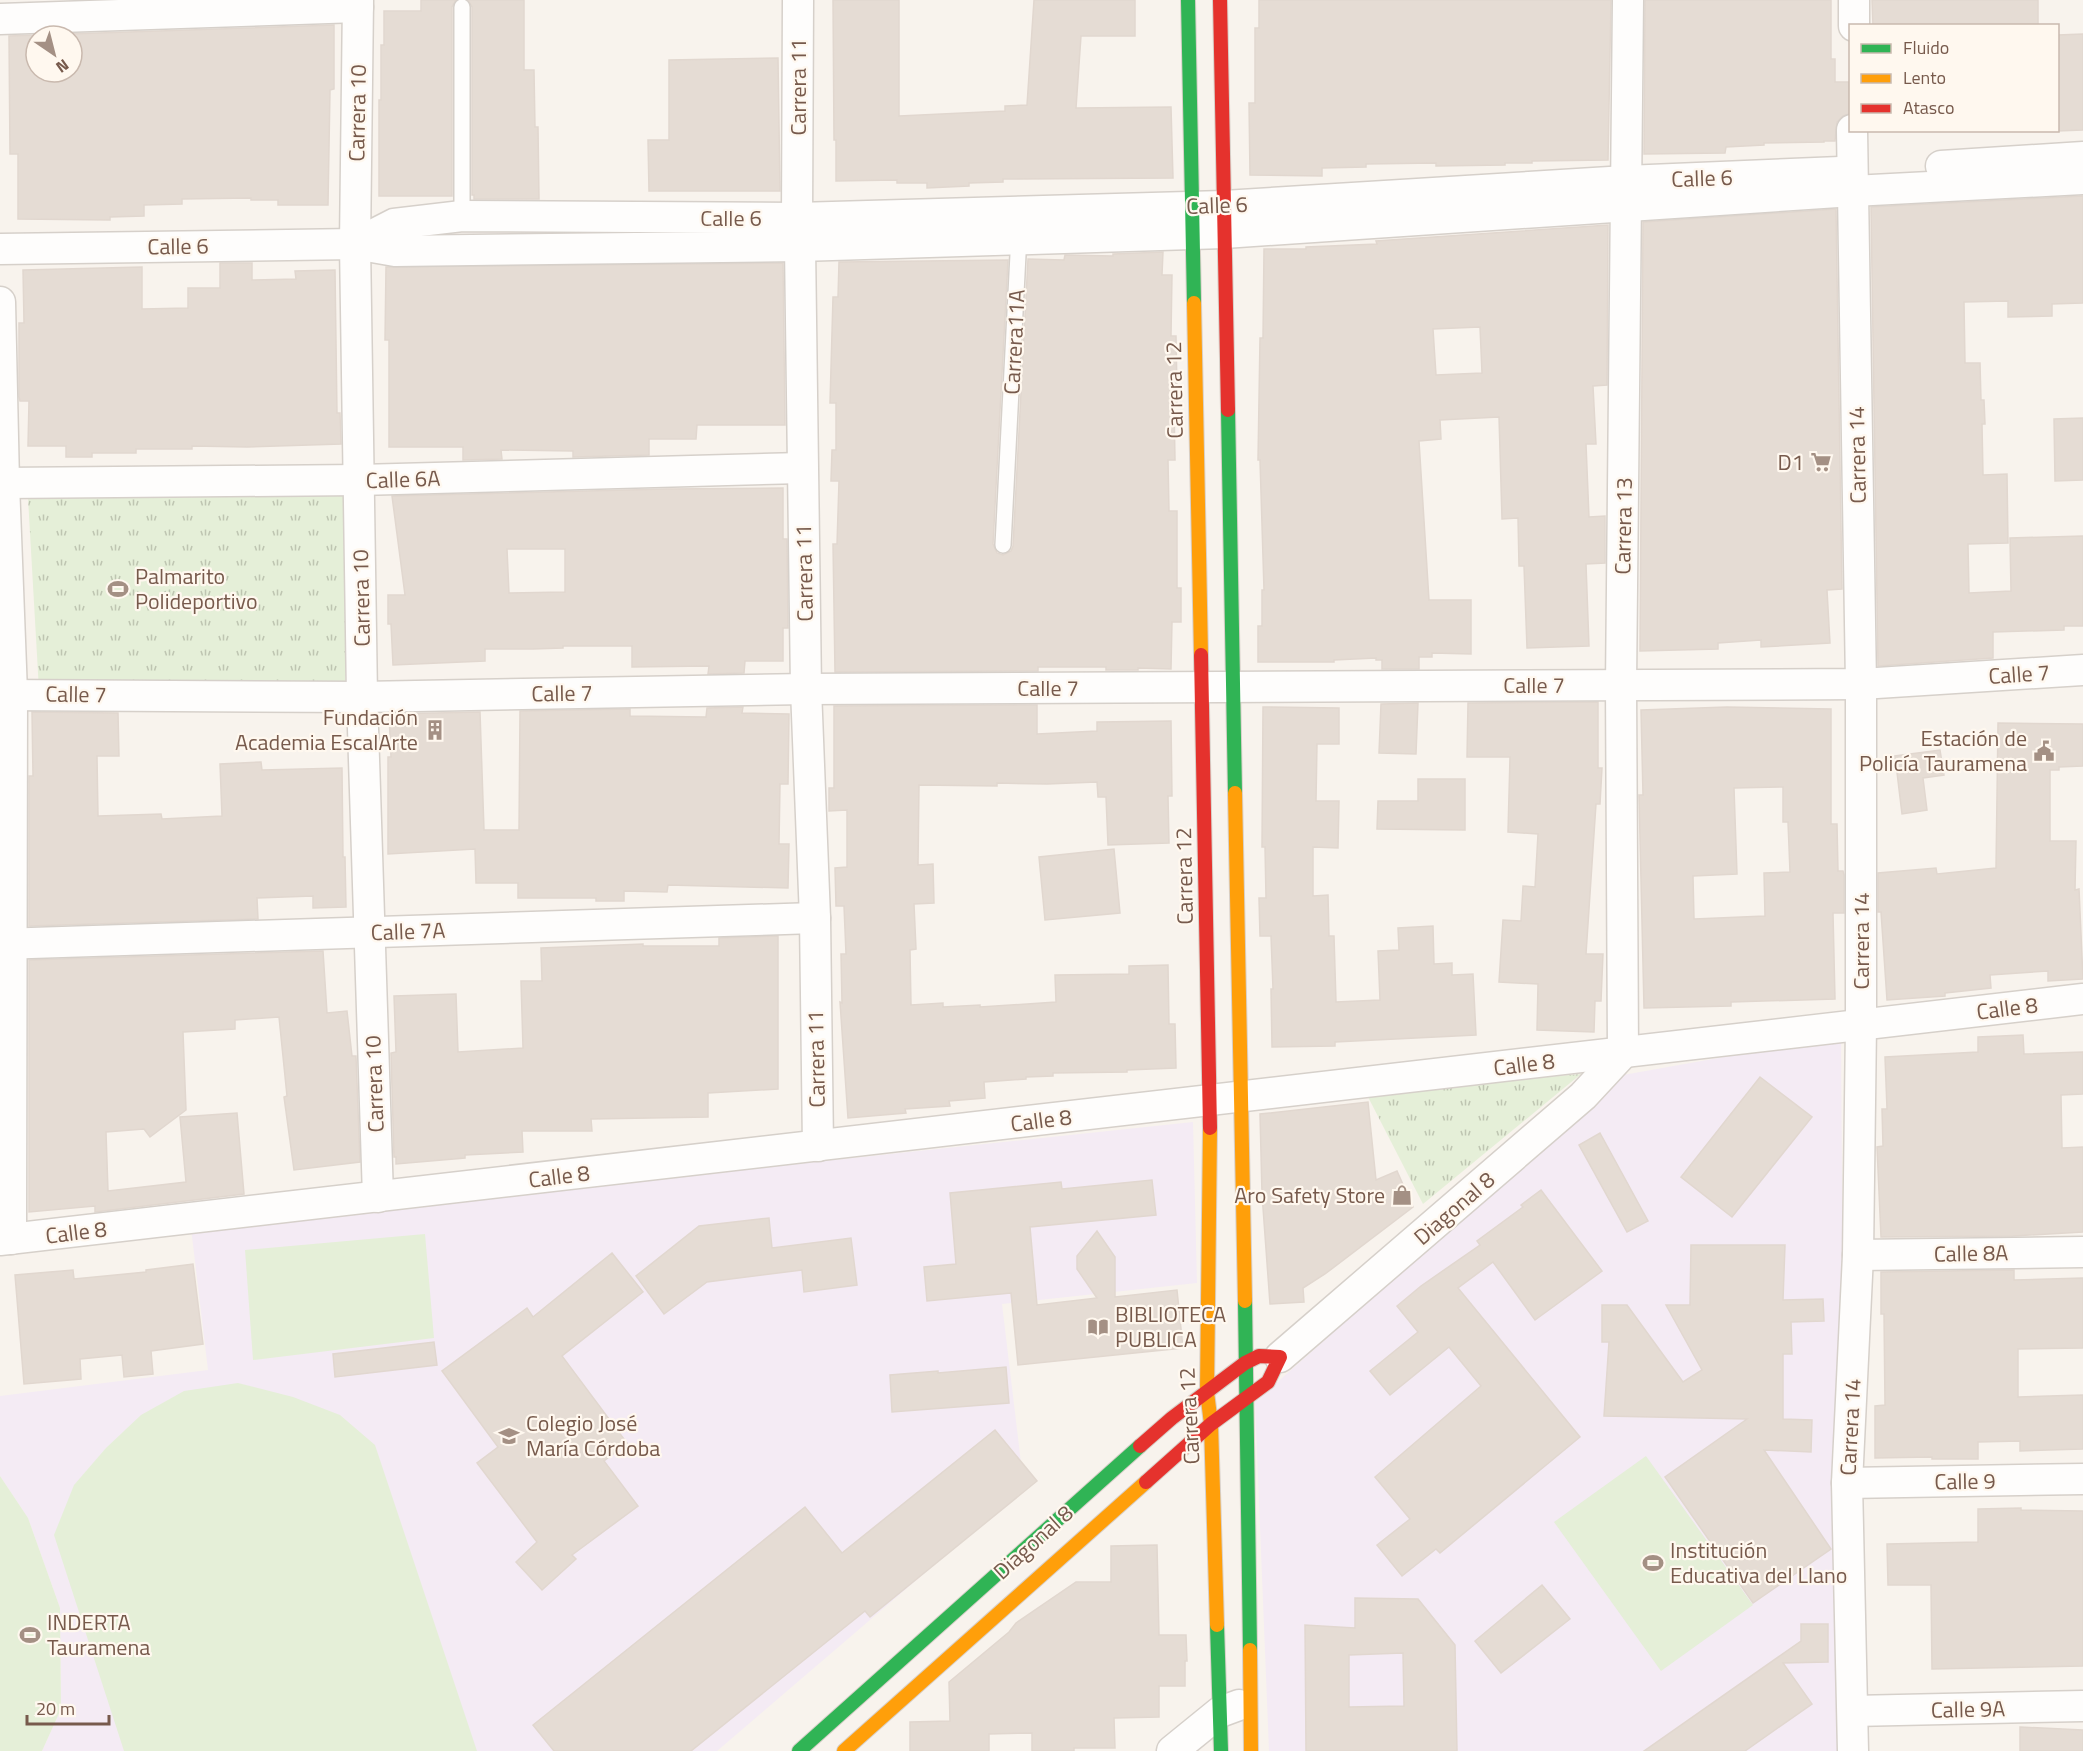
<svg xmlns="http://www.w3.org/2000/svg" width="2083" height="1751" font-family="'Titillium Web',sans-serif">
	<defs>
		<pattern id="park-tufts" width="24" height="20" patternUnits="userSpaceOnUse" patternTransform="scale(1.5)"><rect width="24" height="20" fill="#e5efd8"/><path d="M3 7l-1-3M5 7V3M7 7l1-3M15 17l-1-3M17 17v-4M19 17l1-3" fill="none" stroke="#bec5b1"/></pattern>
	</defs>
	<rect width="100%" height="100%" fill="#f8f3ed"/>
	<g fill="#f4ebf4">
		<polygon points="1841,1036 1846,1751 1269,1751 1255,1402 1623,1075"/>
		<polygon points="1193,1122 1197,1283 1002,1304 1024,1488 717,1751 42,1751 61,1709 60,1608 28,1518 0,1476 0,1396 208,1370 191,1228"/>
	</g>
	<g fill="#e5efd8">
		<polygon points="425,1234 434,1338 253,1360 245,1250"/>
		<polygon points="238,1383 293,1397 340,1415 375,1445 477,1751 124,1751 54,1535 74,1485 106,1448 141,1415 184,1391"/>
		<polygon points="1646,1456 1753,1605 1661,1671 1554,1522"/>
		<polygon points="0,1476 28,1518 60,1608 61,1709 42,1751 0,1751"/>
	</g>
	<g fill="url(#park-tufts)">
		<polygon points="350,488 345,687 39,690 28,498"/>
		<polygon points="1581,1074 1423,1204 1366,1093"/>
	</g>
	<g fill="#e5dcd4" stroke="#e1d7cf" stroke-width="1.5" fill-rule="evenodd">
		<polygon points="421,0 456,0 452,7 452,196 379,196 379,100 381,100 381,45 384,45 384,11 421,11"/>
		<polygon points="468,0 524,0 524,70 534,70 535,127 538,127 539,199 474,199 474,195 472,195 472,7"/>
		<polygon points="833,0 899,0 899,116 1005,111 1005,106 1027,105 1034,0 1135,0 1135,36 1081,36 1076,108 1171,107 1173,178 1003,179 1003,182 969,183 969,186 927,188 927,183 897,183 897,180 836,181 836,140 834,140"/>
		<polygon points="1259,0 1611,0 1608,160 1532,161 1532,163 1505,163 1505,165 1436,166 1436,163 1366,164 1366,167 1322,168 1322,176 1250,175 1249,103 1255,103 1255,28 1259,28"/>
		<polygon points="1645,0 1831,0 1831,59 1835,59 1835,82 1849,82 1849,114 1843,116 1837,122 1835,141 1824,141 1824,142 1764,143 1764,145 1726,147 1725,153 1644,154"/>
		<polygon points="1872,0 2038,0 2038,26 1873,26"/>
		<path d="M334 25V89L330 90 328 205H278V200H251V198L182 199V204L144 205V216L110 217V220L18 219V154H10L9 36ZM36 36H72V72H36Z"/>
		<polygon points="2083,34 2083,130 2058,131 2058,35"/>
		<polygon points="778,58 780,191 649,191 648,140 669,140 669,60"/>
		<polygon points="2083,196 2083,303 2052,304 2052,316 2008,317 2008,301 1964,302 1965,363 1980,363 1981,400 1984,400 1985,424 1982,424 1983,475 2007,474 2008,543 1968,544 1969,593 2011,591 2010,538 2083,536 2083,626 2064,626 2064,630 1993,632 1993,658 1878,666 1871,207"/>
		<polygon points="1836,209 1842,589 1827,590 1830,643 1761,647 1761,640 1718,643 1718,649 1640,651 1643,222"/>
		<path d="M1608 225 1607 385 1593 386 1596 444H1586L1589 517 1605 516V563L1586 564 1589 646 1527 648 1524 566H1519L1518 518 1502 519 1499 417 1440 420 1441 439 1419 441 1429 600H1471V654L1432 653V657H1419V669H1382V660H1376V658L1334 660V662H1258V626H1262V590H1264L1260 460H1258L1260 338H1263L1264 249H1306V247L1377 244 1376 241ZM1480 327 1482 373 1436 375 1433 329Z"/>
		<polygon points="1163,252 1162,275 1172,275 1171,336 1176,336 1177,390 1177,403 1174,404 1175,460 1168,460 1169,511 1177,511 1177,588 1181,588 1181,622 1172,622 1171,669 1138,668 1138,670 1106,670 1106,667 1038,667 1038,671 835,672 833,544 837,544 839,481 831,481 832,450 836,450 836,403 830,403 833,297 838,297 839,262 1008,260 993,544 997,553 1003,555 1011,551 1013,546 1028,259 1064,260 1065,255 1113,256 1113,254"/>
		<polygon points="220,263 252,263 252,280 296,279 295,271 335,270 337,413 340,413 341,444 247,447 192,446 192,449 136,449 136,453 92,453 92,457 66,457 66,446 28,446 29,401 20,401 19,397 19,323 24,323 23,270 142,267 142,309 188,308 188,288 220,288"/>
		<polygon points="783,263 785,425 697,425 696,439 649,439 649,455 573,457 573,451 501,450 502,459 463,460 463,447 389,447 389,340 385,340 386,267"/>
		<polygon points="2083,418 2083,480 2055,481 2054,419"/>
		<path d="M783 488V539H787L788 628H783V661H745L744 673 708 674 709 666 632 667V646H563V648L533 649H485V661L393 665 391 624H388V595H405L392 496 667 489ZM507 549H565V592L509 593Z"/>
		<polygon points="1598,702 1598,768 1602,768 1600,804 1596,804 1586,954 1603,954 1601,1001 1595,1001 1594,1032 1537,1030 1538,984 1499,982 1503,920 1521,921 1523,886 1535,887 1538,834 1508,832 1510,757 1467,757 1468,703"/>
		<polygon points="1418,703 1416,754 1379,753 1381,704"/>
		<polygon points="1037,705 1037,734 1097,731 1097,722 1171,721 1172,796 1168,796 1169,843 1108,845 1106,797 1098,797 1097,782 1047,784 997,783 997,786 919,785 918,865 933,864 934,903 914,904 916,949 910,950 911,1005 943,1003 943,1007 980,1005 980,1007 1056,1002 1055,975 1129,974 1129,966 1168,965 1169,1024 1175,1024 1176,1068 1127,1070 1127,1072 1053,1073 1053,1076 1026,1077 1026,1079 984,1082 985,1098 949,1101 950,1106 905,1109 906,1113 848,1118 840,1002 842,1003 841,954 846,954 844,906 836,906 835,868 847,867 847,810 829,811 829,788 834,788 834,706"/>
		<polygon points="743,707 742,713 789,714 788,784 780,784 779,844 789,844 788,888 668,885 667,892 624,891 624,901 596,901 596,898 518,898 518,883 476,883 475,849 388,854 388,757 391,757 389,714 480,712 484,830 519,830 520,711 630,709 630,716 706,717 707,708"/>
		<polygon points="1263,707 1339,708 1339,744 1317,744 1316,801 1339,801 1338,848 1313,847 1313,896 1328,895 1329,936 1334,936 1336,1002 1380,1000 1378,951 1399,950 1398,928 1433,926 1434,964 1452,963 1452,975 1473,974 1476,1035 1335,1042 1335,1046 1272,1047 1271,989 1273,989 1271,936 1260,936 1259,898 1266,898 1265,847 1262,847"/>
		<path d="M1727 707 1831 709V824H1837L1838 871H1843L1844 875V913H1833L1835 999 1731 1002V1006L1644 1008 1639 795H1643L1641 710ZM1783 787V822H1788L1790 872 1764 873 1765 916 1694 919 1693 876 1737 874 1734 788Z"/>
		<polygon points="32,712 118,713 119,756 97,756 98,816 161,814 162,819 222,816 220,764 261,762 262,770 342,768 343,857 345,857 346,907 313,908 313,896 257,898 258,919 29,926 29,776 33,776"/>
		<polygon points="1998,723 2083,724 2083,766 2059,767 2059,770 2050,770 2050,841 2076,841 2075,890 2079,889 2083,979 2048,981 2048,971 1990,975 1991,988 1945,993 1945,996 1887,1000 1881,912 1878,912 1878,873 1936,868 1937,874 1996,868"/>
		<polygon points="1940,750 1944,775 1923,778 1927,810 1902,814 1895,756"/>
		<polygon points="1418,779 1465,779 1465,830 1377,829 1378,801 1418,801"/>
		<polygon points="1114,849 1120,913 1045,920 1039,857"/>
		<polygon points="778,936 778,1089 708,1093 708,1117 591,1119 592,1131 522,1131 523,1152 465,1155 465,1158 396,1164 396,1157 394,1157 391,1053 396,1052 394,996 456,994 458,1052 523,1048 521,981 542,981 541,948 643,944 643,946 719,946 719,938"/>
		<polygon points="323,951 327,1013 347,1011 352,1056 356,1056 360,1162 294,1170 284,1097 287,1096 279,1017 235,1020 235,1029 183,1032 186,1110 150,1137 144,1129 106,1132 108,1191 186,1182 180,1117 237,1113 244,1194 95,1212 95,1206 29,1212 29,960"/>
		<polygon points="2023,1035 2024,1054 2083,1052 2083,1094 2061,1095 2062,1148 2083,1147 2083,1232 2013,1236 1881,1237 1877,1147 1883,1146 1882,1109 1887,1109 1885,1057 1978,1052 1978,1037"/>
		<polygon points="1760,1077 1812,1117 1732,1217 1681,1177"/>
		<polygon points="1368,1102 1376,1180 1397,1171 1413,1207 1325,1274 1303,1288 1304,1302 1270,1304 1262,1194 1260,1114"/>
		<polygon points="1600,1133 1648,1221 1627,1232 1579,1145"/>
		<polygon points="1152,1180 1156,1215 1030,1227 1037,1305 1097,1298 1077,1269 1077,1256 1097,1231 1115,1257 1115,1297 1177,1290 1183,1348 1018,1365 1011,1293 927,1301 924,1267 956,1264 950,1193 1061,1182 1062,1189"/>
		<polygon points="1541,1190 1602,1271 1535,1320 1493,1262 1458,1288 1580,1437 1440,1553 1436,1549 1402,1576 1377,1545 1410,1519 1375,1477 1481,1386 1449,1347 1390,1395 1370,1371 1418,1332 1397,1306 1421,1286 1480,1245 1477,1241 1523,1207 1521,1205"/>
		<polygon points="769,1218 772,1248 851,1238 857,1285 804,1292 802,1270 707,1282 664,1314 636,1276 699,1226"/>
		<polygon points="1691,1245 1785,1245 1783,1300 1823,1299 1824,1321 1791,1322 1792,1354 1783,1354 1783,1419 1812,1420 1811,1452 1764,1450 1831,1549 1753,1603 1665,1477 1747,1419 1604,1416 1609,1342 1602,1342 1602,1305 1627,1305 1683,1382 1702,1370 1666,1305 1690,1305"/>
		<polygon points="612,1253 643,1292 562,1356 627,1443 604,1461 638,1506 572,1555 576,1559 542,1590 516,1562 537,1542 477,1463 498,1447 442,1371 527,1308 533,1317"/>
		<polygon points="193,1264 203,1344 151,1351 153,1374 124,1377 122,1355 80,1359 81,1379 24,1384 15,1275 73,1270 74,1279 146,1272 146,1270"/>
		<polygon points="2014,1270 2014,1280 2083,1278 2083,1348 2018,1349 2018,1397 2083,1395 2083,1449 2020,1451 2020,1441 1978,1442 1978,1459 1932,1459 1932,1457 1875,1458 1875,1406 1885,1405 1884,1314 1881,1314 1881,1272"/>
		<polygon points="434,1342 437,1365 335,1377 333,1354"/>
		<polygon points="1006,1367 1009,1403 892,1412 890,1375 938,1371 938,1373"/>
		<polygon points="995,1430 1037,1481 870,1617 865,1611 691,1751 554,1751 533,1725 805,1507 842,1553"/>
		<polygon points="2021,1508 2021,1510 2083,1511 2083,1666 1932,1669 1931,1585 1888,1585 1887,1544 1978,1542 1978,1509"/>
		<polygon points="1157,1545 1159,1635 1186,1635 1187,1661 1185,1661 1185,1686 1159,1686 1159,1717 1114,1718 1115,1748 1074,1748 1074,1751 1032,1751 1032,1733 989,1734 989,1751 910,1751 910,1722 950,1721 949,1682 1009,1632 1016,1623 1076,1582 1111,1582 1111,1546"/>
		<polygon points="1542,1585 1570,1619 1501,1673 1475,1641"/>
		<path d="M1355 1598 1418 1599 1455 1645 1457 1751H1306L1305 1625 1355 1628ZM1403 1653 1404 1706 1349 1707V1655Z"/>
		<polygon points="1801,1624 1828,1624 1828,1662 1783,1663 1812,1704 1745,1751 1644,1751 1801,1641"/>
		<polygon points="2020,1727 2083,1730 2083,1751 2020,1751"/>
	</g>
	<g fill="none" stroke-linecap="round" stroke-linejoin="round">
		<g stroke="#d6d0ca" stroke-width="18">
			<g id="lane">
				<polyline points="462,7 462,216"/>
				<polyline points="1003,545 1019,235"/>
			</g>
		</g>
		<g stroke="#d6d0ca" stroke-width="33">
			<g id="street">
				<polyline points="358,0 355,244 362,697 378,1197"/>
				<polyline points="798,0 797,218 800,246 806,689 815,918 818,1146"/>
				<polyline points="0,19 358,7"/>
				<polyline points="1854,26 1854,0"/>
				<polyline points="1852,130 1861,684 1861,1025 1858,1255 1847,1483 1853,1751"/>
				<polyline points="1941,166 2083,157"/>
				<polyline points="355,244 394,224 462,216 797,218 1224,206 1626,181 1840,172"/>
				<polyline points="0,249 355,244 395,251 800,246 1224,233 1853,191 2083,179"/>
				<polyline points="0,302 4,483 12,693 11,1239"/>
				<polyline points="4,483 359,480 802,468"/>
				<polyline points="0,695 362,697 806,689 1861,684 2083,670"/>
				<polyline points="0,944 815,918"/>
				<polyline points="0,1240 2083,999"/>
				<polyline points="1858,1255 2083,1252"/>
				<polyline points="1280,1357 1583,1096 1623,1053 1621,685 1628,0"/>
				<polyline points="1847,1483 2083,1479"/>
				<polyline points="1853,1711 2083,1706"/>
				<polyline points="1172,1751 1220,1712 1239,1705"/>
			</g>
		</g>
		<g stroke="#d8d0c9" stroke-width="16">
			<g id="fast">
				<polyline points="1188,0 1194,303"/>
				<polyline points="1228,410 1235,793"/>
				<polyline points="1245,1301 1250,1650"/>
				<polyline points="1217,1625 1221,1751"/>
				<polyline points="799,1751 1140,1446"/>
			</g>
		</g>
		<g stroke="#d8d0c9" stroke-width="16">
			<g id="slow">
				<polyline points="1194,303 1201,655"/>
				<polyline points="1235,793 1245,1301"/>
				<polyline points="1210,1128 1207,1392 1211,1424 1217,1625"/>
				<polyline points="1250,1650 1251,1751"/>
				<polyline points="844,1751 1146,1482"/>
			</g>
		</g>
		<g stroke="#d8d0c9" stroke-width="16">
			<g id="jam">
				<polyline points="1220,0 1228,410"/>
				<polyline points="1201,655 1210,1128"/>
				<polyline points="1140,1446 1172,1418 1245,1363 1259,1356 1280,1357 1268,1382 1211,1424 1146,1482"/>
			</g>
		</g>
		<use href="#lane" stroke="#fefdfc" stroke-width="15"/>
		<use href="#street" stroke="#fefdfc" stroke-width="30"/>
		<use href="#fast" stroke="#30b455" stroke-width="14"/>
		<use href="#slow" stroke="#ff9f0a" stroke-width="14"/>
		<use href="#jam" stroke="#e5322d" stroke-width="14"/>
	</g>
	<defs>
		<g id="supermarket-bare" transform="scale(1.62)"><path d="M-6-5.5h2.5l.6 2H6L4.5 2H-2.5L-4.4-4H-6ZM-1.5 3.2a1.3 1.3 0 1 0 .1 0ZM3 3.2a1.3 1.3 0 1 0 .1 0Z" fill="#a49084" stroke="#fff8ef" stroke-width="2.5" paint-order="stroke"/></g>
		<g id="stadium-bare" transform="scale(1.62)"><path d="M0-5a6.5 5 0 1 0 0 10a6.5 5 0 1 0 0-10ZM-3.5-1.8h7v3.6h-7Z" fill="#a49084" stroke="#fff8ef" stroke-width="2.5" paint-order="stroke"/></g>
		<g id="building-bare" transform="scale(1.62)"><path d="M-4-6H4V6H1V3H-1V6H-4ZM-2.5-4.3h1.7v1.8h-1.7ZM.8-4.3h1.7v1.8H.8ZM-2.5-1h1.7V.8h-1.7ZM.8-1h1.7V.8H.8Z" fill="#a49084" stroke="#fff8ef" stroke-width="2.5" paint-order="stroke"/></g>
		<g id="civic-bare" transform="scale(1.62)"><path d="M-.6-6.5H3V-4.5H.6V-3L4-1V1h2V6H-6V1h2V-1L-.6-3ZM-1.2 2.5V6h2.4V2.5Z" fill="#a49084" stroke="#fff8ef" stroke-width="2.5" paint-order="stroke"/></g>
		<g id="shop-bare" transform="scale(1.62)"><path d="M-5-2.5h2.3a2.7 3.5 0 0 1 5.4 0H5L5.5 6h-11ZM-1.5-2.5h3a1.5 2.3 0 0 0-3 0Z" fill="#a49084" stroke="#fff8ef" stroke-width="2.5" paint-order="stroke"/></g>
		<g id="library-bare" transform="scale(1.62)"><path d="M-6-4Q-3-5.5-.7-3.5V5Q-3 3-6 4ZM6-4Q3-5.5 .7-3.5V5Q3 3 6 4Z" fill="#a49084" stroke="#fff8ef" stroke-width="2.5" paint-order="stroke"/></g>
		<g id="school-bare" transform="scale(1.62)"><path d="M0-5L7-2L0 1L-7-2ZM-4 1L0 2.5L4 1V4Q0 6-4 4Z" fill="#a49084" stroke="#fff8ef" stroke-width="2.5" paint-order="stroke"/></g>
	</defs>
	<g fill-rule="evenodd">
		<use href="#supermarket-bare" x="1821" y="462"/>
		<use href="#stadium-bare" x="118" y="589"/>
		<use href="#building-bare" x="435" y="730"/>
		<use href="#civic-bare" x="2044" y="751"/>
		<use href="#shop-bare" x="1402" y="1195"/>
		<use href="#library-bare" x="1098" y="1327"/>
		<use href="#school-bare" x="509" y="1436"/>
		<use href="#stadium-bare" x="1653" y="1563"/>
		<use href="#stadium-bare" x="30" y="1635"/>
	</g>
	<g text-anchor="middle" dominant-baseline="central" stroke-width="4.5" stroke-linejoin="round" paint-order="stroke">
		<g font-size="22" fill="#775a4c" stroke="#fff8ef">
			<text transform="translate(798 87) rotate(-90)">Carrera 11</text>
			<text transform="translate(357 113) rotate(-89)">Carrera 10</text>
			<text transform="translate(1702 178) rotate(-2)">Calle 6</text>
			<text transform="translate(1217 205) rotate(-2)">Calle 6</text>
			<text x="731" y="218">Calle 6</text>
			<text transform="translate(178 246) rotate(-1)">Calle 6</text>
			<text transform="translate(1014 342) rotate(-87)">Carrera11A</text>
			<text transform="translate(1174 390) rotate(-91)">Carrera 12</text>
			<text transform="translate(1857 455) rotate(-91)">Carrera 14</text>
			<text transform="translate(403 479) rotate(-2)">Calle 6A</text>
			<text transform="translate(1623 526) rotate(-89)">Carrera 13</text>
			<text transform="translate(804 573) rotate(-91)">Carrera 11</text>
			<text transform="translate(361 598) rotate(-91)">Carrera 10</text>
			<text transform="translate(2019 674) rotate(-4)">Calle 7</text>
			<text x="1534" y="685">Calle 7</text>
			<text x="1048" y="688">Calle 7</text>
			<text transform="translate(562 693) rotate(-1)">Calle 7</text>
			<text transform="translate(76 694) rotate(1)">Calle 7</text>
			<text transform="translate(1184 876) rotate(-91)">Carrera 12</text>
			<text transform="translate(408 931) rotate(-2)">Calle 7A</text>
			<text transform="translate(1861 941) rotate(-90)">Carrera 14</text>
			<text transform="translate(2007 1008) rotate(-7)">Calle 8</text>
			<text transform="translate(816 1059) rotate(-91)">Carrera 11</text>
			<text transform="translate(1524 1064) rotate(-7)">Calle 8</text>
			<text transform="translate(374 1084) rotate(-92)">Carrera 10</text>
			<text transform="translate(1041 1120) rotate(-7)">Calle 8</text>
			<text transform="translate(559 1176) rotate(-7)">Calle 8</text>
			<text transform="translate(1454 1208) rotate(-41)">Diagonal 8</text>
			<text transform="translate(76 1232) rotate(-7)">Calle 8</text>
			<text transform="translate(1971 1253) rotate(-1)">Calle 8A</text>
			<text transform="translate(1189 1416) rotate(-93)">Carrera 12</text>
			<text transform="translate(1850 1427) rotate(-87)">Carrera 14</text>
			<text transform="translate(1965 1481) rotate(-1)">Calle 9</text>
			<text transform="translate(1033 1542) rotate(-42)">Diagonal 8</text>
			<text transform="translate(1968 1709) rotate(-1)">Calle 9A</text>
		</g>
		<g font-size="22" fill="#775a4c" stroke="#fff8ef" text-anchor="start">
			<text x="1804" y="462" text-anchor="end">D1</text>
			<text x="135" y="576">Palmarito<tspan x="135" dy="25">Polideportivo</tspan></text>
			<text x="418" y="717" text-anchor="end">Fundación<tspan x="418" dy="25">Academia EscalArte</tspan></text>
			<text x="2027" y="738" text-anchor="end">Estación de<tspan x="2027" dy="25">Policía Tauramena</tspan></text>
			<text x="1385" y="1195" text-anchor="end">Aro Safety Store</text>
			<text x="1115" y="1314">BIBLIOTECA<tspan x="1115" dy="25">PUBLICA</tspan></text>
			<text x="526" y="1423">Colegio José<tspan x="526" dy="25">María Córdoba</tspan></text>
			<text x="1670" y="1550">Institución<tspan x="1670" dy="25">Educativa del Llano</tspan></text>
			<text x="47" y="1622">INDERTA<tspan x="47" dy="25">Tauramena</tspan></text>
		</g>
	</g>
	<rect x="1849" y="24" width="210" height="108" fill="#fff8ef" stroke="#c9b9ae" stroke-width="1.5"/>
	<rect x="1861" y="44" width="30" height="9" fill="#30b455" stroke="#c9b9ae" stroke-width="1.5"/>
	<text x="1903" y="54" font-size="18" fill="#775a4c">Fluido</text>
	<rect x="1861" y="74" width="30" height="9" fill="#ff9f0a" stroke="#c9b9ae" stroke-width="1.5"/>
	<text x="1903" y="84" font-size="18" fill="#775a4c">Lento</text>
	<rect x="1861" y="104" width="30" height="9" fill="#e5322d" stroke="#c9b9ae" stroke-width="1.5"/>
	<text x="1903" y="114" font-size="18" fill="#775a4c">Atasco</text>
	<g transform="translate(54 54) rotate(145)"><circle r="28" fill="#fff8ef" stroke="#c9b9ae" stroke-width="1.5"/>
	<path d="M0-4.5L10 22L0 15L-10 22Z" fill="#a49084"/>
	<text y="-9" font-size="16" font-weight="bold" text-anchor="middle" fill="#775a4c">N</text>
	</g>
	<path d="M27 1715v9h82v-9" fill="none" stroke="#775a4c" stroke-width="3"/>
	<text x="36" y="1715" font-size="18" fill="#775a4c" stroke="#fff8ef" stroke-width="4.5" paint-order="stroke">20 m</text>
</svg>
